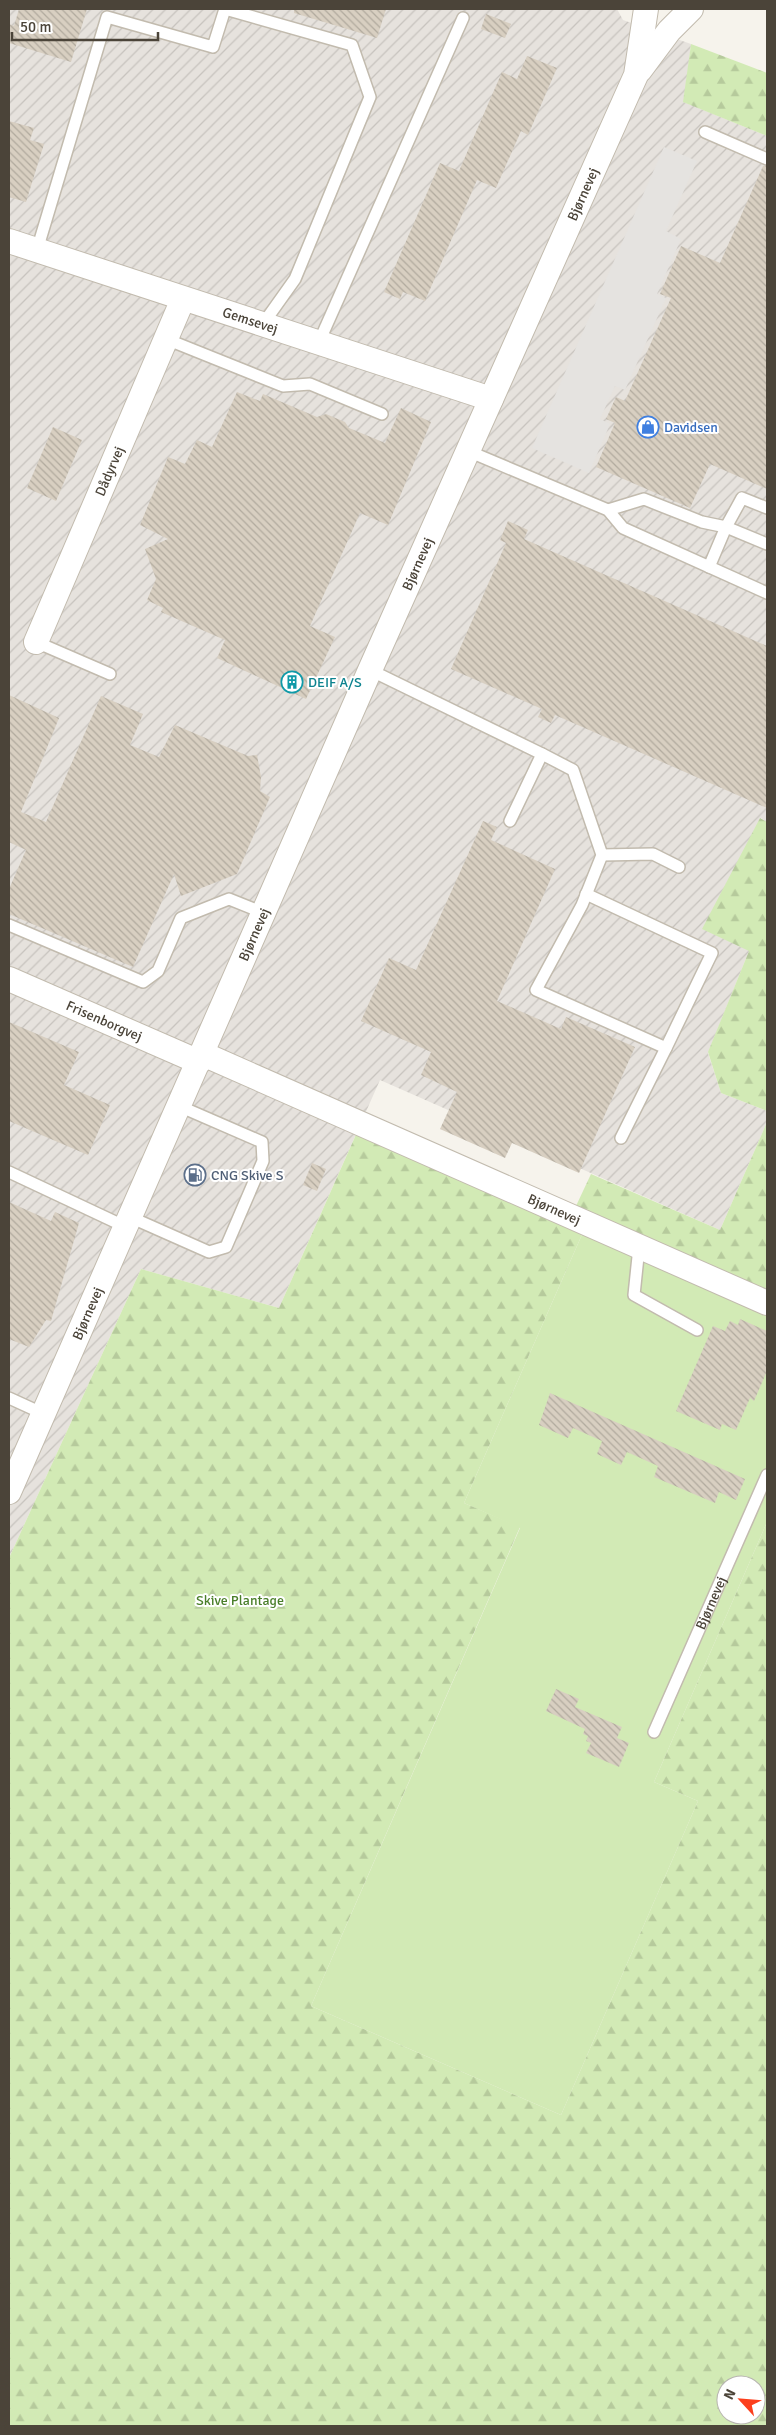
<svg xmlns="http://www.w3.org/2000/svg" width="776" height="2435" font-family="Signika,sans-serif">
	<defs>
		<pattern id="industrial-furrows" width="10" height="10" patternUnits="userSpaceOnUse" patternTransform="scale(1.25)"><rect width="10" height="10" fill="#e6e2dd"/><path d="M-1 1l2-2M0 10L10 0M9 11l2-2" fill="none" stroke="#c7c3be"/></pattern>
		<pattern id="forest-firs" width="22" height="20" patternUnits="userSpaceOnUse" patternTransform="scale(1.25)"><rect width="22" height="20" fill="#d2eab5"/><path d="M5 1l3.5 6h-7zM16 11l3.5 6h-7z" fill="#b6ca9c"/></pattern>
		<pattern id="building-back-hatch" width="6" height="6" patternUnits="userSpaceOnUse" patternTransform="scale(1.25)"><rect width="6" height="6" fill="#d8cfc1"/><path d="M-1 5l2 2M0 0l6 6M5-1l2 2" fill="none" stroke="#b1aa9e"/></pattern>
	</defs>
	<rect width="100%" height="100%" fill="#f6f3ec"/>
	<polygon fill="url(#industrial-furrows)" points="9,9 617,9 623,20 691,44 684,102 767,136 767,822 761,818 749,951 708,1053 721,1093 767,1111 767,1122 720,1230 380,1080 279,1308 141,1269 9,1558"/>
	<polygon fill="#d2eab5" points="584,1230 767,1310 767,1522 654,1782 698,1801 561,2115 311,2006 520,1528 464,1503"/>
	<g fill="url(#forest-firs)" fill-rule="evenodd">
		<polygon points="691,44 767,73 767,136 683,102"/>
		<polygon points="760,818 767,822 767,1111 721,1093 708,1052 749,951 702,929"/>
		<polygon points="767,1122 767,1294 576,1206 591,1174 720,1230"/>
		<path d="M358 1130 584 1230 464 1503 520 1527 311 2006 561 2115 698 1801 654 1782 767 1522V2426H9V1558L141 1269 279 1308ZM726 2385H756V2415H726Z"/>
	</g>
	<polygon fill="#e5e3e0" points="664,147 697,161 666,231 681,239 657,294 666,298 625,390 615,386 600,419 610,424 589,473 532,448"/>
	<g fill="url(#building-back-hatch)">
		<polygon points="19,9 87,9 71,62 9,43 9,24 14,26"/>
		<polygon points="294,9 386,9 377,38 294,13"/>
		<polygon points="486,14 511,24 505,38 481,29"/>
		<polygon points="527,56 557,68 528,135 521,131 496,188 477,180 425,301 403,292 400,299 384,292 440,163 459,171 502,72 517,79"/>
		<polygon points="9,121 34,128 30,140 44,144 26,202 9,197"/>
		<polygon points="763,166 767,166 767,489 710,464 690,508 596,467 615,423 606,419 616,397 625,401 671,298 660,294 681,246 720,263"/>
		<polygon points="237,392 260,401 263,394 317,417 326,414 345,422 349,428 385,443 401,408 431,422 388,525 360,513 310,626 335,637 306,699 217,658 225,640 161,612 163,608 147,600 156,579 145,549 168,539 140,525 168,457 185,464 197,440 212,447"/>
		<polygon points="53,427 82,440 56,501 27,488"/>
		<polygon points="508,521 528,530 524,539 767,646 767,808 555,715 551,723 538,717 542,709 451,669 506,543 500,540"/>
		<polygon points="9,695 59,718 21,812 46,822 101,696 143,714 130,745 159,757 175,725 248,756 257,755 261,777 260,791 270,797 237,874 181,896 174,874 133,967 9,914 9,889 26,850 9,842"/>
		<polygon points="483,821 497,827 491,840 555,869 497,1001 561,1029 566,1017 635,1047 579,1173 512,1143 505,1158 440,1129 457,1092 421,1075 431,1052 361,1021 389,958 416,970"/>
		<polygon points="9,1022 79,1052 64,1085 110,1105 88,1155 9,1121"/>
		<polygon points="312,1163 326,1169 317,1191 303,1185"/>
		<polygon points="9,1202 51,1221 55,1212 79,1223 51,1321 46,1320 29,1347 9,1339"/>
		<polygon points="740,1319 767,1331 767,1371 754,1401 750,1398 736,1430 722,1424 720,1430 676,1411 713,1326 725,1331 730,1321 738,1325"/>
		<polygon points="550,1393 745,1479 736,1500 719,1492 715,1503 654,1477 658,1466 627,1452 621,1465 597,1454 602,1441 573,1428 568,1438 539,1425"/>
		<polygon points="556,1689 579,1699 575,1707 622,1727 617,1738 629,1743 619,1767 586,1753 591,1743 586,1741 588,1736 583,1734 585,1729 546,1711"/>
	</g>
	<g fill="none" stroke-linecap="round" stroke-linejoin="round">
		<g stroke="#c2bbae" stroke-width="14">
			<g id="lane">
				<polyline points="705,132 767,159"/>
				<polyline points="37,250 107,17 213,47 225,9 352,45 370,97 295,279 263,324"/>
				<polyline points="166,339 283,386 310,384 382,414"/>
				<polyline points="319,342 463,18"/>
				<polyline points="468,451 608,510 623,528 767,593"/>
				<polyline points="608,510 644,499 702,522 726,527 767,544"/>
				<polyline points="709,567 726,527 742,498 767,508"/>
				<polyline points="36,642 110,674"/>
				<polyline points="370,670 542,754 510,821"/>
				<polyline points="542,754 573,770 602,855 582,905 536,990 666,1048 621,1138"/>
				<polyline points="602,855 653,854 679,867"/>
				<polyline points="586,894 712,953 666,1048"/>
				<polyline points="9,925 143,982 158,971 181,918 229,899 264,913"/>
				<polyline points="9,1172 126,1227"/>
				<polyline points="130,1217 209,1252 226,1247 263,1161 262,1142 179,1106"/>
				<polyline points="639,1247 634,1295 697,1330"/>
				<polyline points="9,1398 44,1414"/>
				<path id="s1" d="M654 1732 767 1475"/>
			</g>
		</g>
		<g stroke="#c2bbae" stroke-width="26">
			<g id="street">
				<polyline points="640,70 669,31 691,9"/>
				<path id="s2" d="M9 241 491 399"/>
				<path id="s3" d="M36 642 183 299"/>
				<path id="s4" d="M9 979 199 1062"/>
				<path id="s5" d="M203 1054 767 1303"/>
				<path id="s6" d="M9 1492 370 670 636 75 646 9"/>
			</g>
		</g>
		<use href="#lane" stroke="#fff" stroke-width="11"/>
		<use href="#street" stroke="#fff" stroke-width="24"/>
	</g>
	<defs>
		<g id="shop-ring" transform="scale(1.125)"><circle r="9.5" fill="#fff" stroke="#3f7fe0" stroke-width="1.5"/><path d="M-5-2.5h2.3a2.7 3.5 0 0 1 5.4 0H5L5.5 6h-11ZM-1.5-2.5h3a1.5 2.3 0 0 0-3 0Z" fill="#3f7fe0"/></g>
		<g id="building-ring" transform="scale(1.125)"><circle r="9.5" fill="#fff" stroke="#0f9aa8" stroke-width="1.5"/><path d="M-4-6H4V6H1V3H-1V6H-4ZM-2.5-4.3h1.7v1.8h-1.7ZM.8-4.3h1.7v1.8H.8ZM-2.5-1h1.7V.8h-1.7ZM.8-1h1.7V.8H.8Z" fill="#0f9aa8"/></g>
		<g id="fuel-ring" transform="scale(1.125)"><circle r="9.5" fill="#fff" stroke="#5c6f8a" stroke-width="1.5"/><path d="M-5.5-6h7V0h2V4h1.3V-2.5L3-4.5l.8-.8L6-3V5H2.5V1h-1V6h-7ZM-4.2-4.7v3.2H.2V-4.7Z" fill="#5c6f8a"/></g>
	</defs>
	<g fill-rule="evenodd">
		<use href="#shop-ring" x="648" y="427"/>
		<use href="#building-ring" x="292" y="682"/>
		<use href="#fuel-ring" x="195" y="1175"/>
	</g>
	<g text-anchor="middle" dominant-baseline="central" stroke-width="4" stroke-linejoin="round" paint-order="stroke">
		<g font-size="14" fill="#4b4439" stroke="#fff">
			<text stroke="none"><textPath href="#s6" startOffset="1419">Bjørnevej</textPath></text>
			<text stroke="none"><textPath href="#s2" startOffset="254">Gemsevej</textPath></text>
			<text stroke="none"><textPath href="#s3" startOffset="186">Dådyrvej</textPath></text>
			<text stroke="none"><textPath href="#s6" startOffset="1014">Bjørnevej</textPath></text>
			<text stroke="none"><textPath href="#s6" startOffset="609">Bjørnevej</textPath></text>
			<text stroke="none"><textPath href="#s4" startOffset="104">Frisenborgvej</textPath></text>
			<text stroke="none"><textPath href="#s5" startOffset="384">Bjørnevej</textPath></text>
			<text stroke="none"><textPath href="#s6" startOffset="195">Bjørnevej</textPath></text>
			<text stroke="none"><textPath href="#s1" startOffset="141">Bjørnevej</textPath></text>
		</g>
		<g font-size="14" fill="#366cbe" stroke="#fff" text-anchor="start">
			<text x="664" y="427">Davidsen</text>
		</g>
		<g font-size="14" fill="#0d838f" stroke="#fff" text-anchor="start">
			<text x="308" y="682">DEIF A/S</text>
		</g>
		<g font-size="14" fill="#4e5e75" stroke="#fff" text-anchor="start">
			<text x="211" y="1175">CNG Skive S</text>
		</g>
		<g font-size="14" fill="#4a7f2a" stroke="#fff">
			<text x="240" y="1600">Skive Plantage</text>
		</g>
	</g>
	<rect width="776" height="2435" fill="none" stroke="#4b4439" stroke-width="20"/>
	<g transform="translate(741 2400) rotate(296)"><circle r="24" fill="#ffffff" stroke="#b7b4b0"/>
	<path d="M0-4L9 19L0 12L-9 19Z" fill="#fc3f1d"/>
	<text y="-8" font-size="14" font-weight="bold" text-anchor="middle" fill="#4b4439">N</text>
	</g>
	<path d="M12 32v8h146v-8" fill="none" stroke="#4b4439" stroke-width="2.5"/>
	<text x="20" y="32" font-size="15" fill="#4b4439" stroke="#ffffff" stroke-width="4" paint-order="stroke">50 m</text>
</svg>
